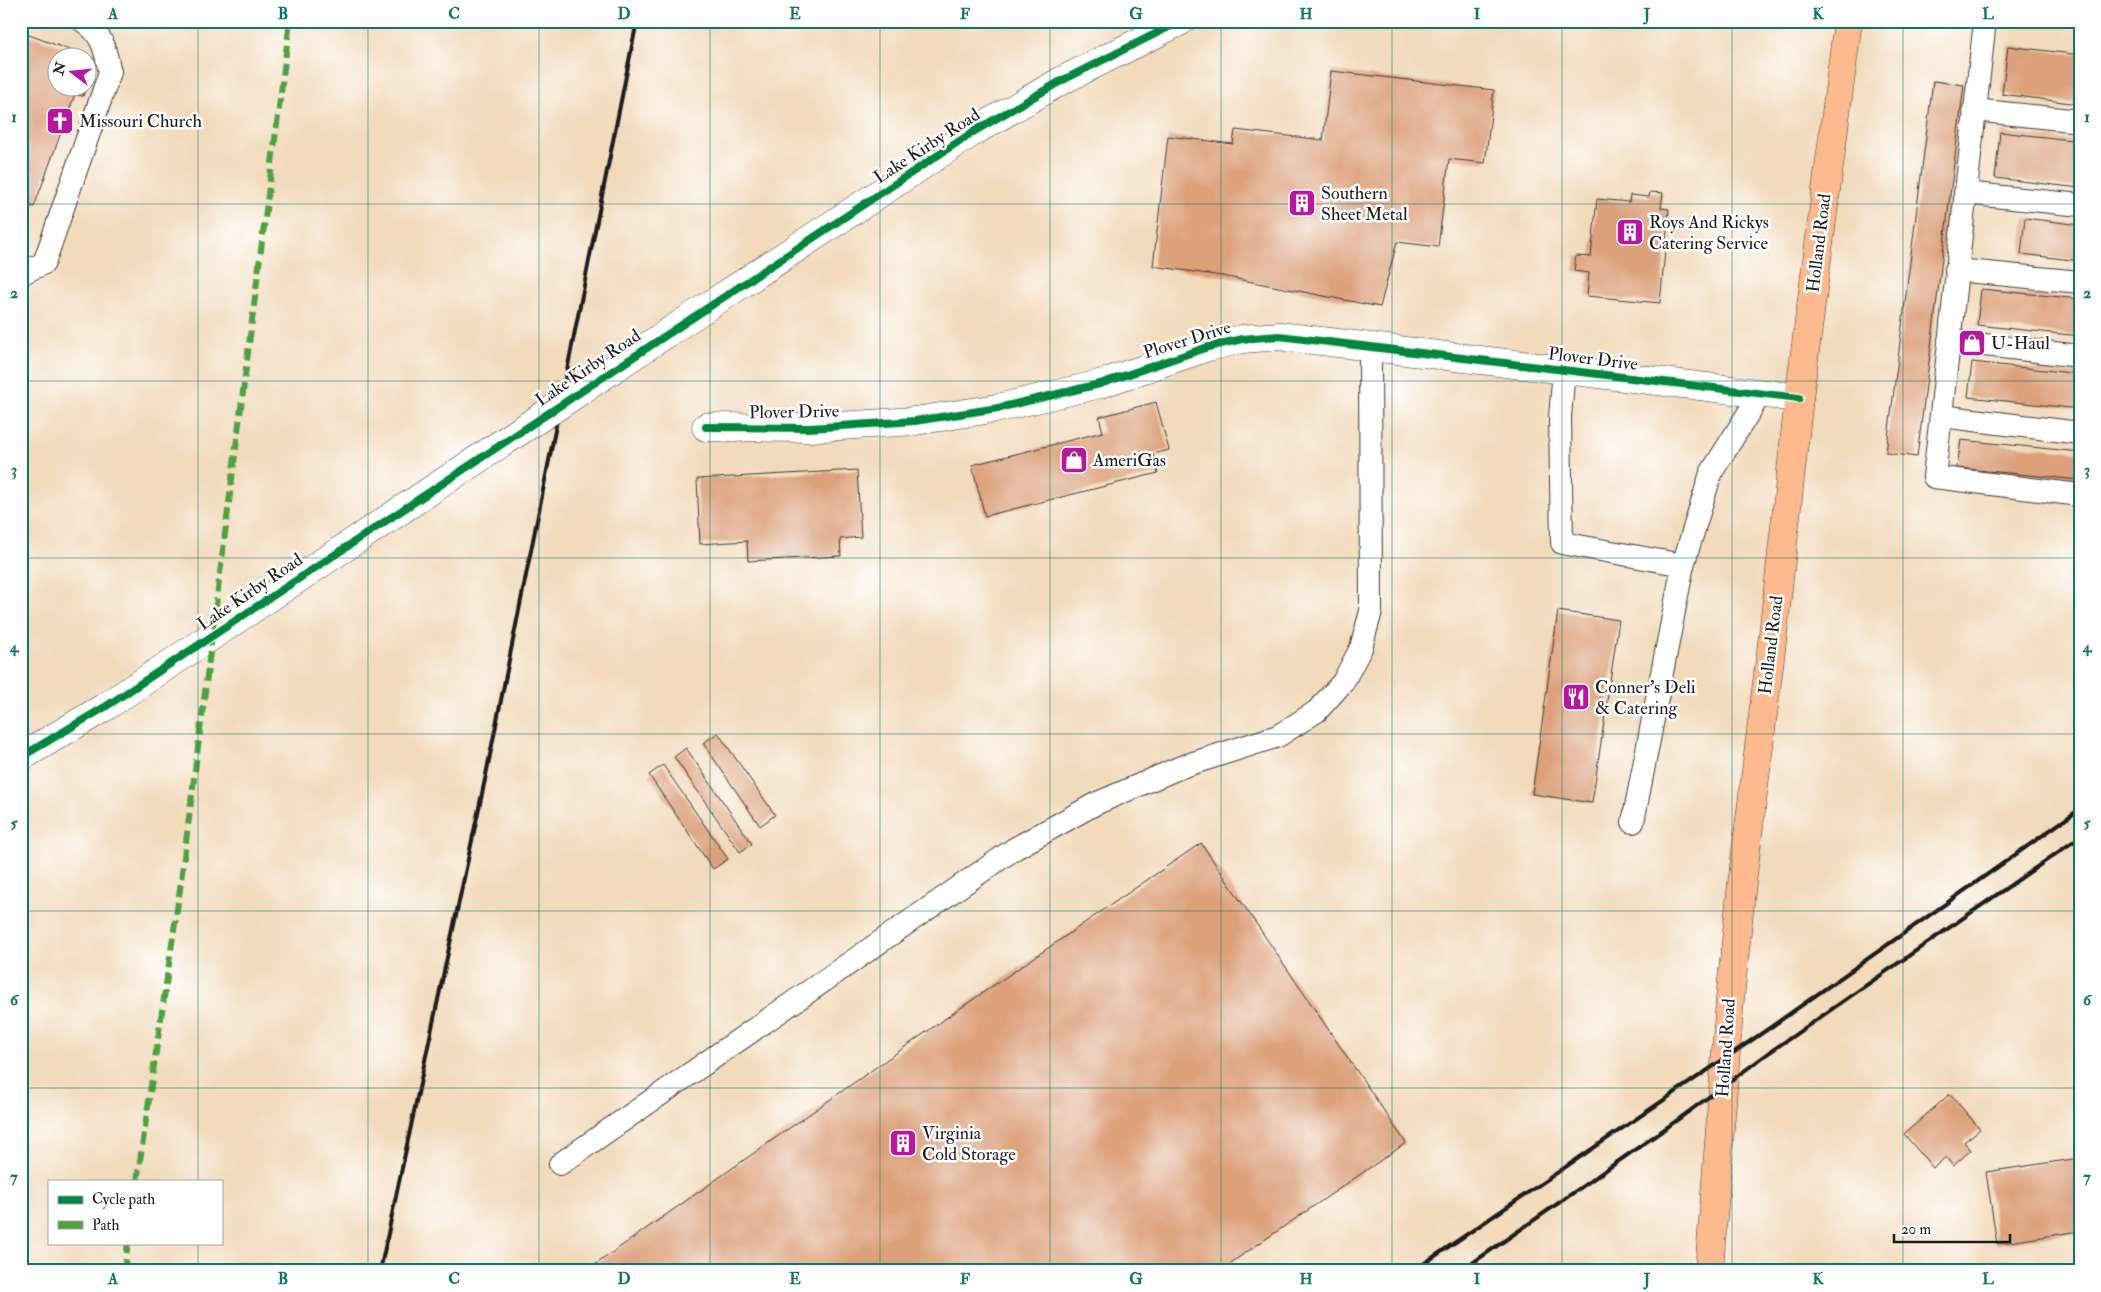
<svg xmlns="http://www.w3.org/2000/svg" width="2101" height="1292" font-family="'IM FELL Double Pica',serif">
	<rect width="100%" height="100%" fill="#fff"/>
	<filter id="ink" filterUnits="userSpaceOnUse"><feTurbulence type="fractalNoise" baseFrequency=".02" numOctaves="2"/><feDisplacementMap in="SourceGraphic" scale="10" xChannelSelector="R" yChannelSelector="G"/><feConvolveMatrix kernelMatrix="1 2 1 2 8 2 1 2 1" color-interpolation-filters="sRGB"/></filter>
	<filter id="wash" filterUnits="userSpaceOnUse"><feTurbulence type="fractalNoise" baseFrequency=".0096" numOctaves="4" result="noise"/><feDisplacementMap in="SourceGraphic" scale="20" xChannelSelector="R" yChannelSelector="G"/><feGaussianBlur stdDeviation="1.12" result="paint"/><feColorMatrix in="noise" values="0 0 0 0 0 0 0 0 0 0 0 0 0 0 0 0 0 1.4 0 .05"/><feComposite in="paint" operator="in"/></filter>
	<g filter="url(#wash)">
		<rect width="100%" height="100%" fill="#f2dabb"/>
		<g id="blocks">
			<g fill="#dca07a">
				<polygon points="21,32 97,60 88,83 88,58 58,58 58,88 86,88 83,96 75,94 34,207 21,202"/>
				<polygon points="2008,46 2080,55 2078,104 2002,94"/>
				<polygon points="1331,71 1494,90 1485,163 1449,159 1438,247 1397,242 1380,307 1222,276 1153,266 1168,136 1233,144 1235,130 1323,140"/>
				<polygon points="1933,81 1964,85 1917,457 1886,453"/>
				<polygon points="2000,132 2080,141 2080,188 1995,178"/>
				<polygon points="1650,192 1663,193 1661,208 1669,209 1660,303 1587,296 1589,273 1574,271 1576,256 1591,257 1597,199 1629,202 1630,195 1649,197"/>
				<polygon points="2025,218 2080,225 2080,261 2021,254"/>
				<polygon points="1981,289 2080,299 2080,336 1977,325"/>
				<polygon points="1972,362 2080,374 2080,409 1968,397"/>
				<polygon points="1156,402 1169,450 1153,454 1158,473 985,516 972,465 1103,432 1099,417"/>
				<polygon points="1961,440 2080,452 2080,480 1957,468"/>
				<polygon points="857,470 861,537 840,539 841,556 748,561 747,541 700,544 697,479"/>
				<polygon points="1558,611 1619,620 1592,803 1532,794"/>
				<polygon points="718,733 775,815 760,826 703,743"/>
				<polygon points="686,748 752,844 740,852 674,757"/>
				<polygon points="663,765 728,859 713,869 649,775"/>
				<polygon points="1201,843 1406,1143 1219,1271 586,1271 949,1016"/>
				<polygon points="1950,1094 1980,1129 1964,1142 1971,1150 1953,1166 1946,1157 1933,1168 1904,1134"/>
				<polygon points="2080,1158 2080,1231 1997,1244 1986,1172"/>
			</g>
		</g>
	</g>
	<g filter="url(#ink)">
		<use href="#blocks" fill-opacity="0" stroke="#3c3834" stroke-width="1"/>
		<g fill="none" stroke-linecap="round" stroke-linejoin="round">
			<g stroke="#3c3834" stroke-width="24">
				<g id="service">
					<polyline points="1985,21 1934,477 2080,495"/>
					<polyline points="1974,110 2080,121"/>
					<polyline points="1965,193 2080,205"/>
					<polyline points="1956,270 2080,282"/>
					<path d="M21 274 44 263 110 72C105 50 103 34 83 21"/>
					<polyline points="1949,341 2080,356"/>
					<polyline points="1564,370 1560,417 1562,543 1683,565"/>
					<polyline points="1941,416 2080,433"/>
					<polyline points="1633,822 1683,565 1711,473 1761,393"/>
					<polyline points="560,1164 1014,849 1095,804 1181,767 1278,736 1317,711 1343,682 1361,648 1371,611 1370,348"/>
				</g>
			</g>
			<g stroke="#3c3834" stroke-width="29">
				<polyline id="minor" points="706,427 810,428 915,421 998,408 1100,384 1208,347 1242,339 1279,336 1799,398"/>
			</g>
			<g stroke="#3c3834" stroke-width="29">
				<g id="tertiary">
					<polyline points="693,316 973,132 1061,81 1181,21"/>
					<polyline points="21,757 105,707"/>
				</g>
			</g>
			<g stroke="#3c3834" stroke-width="29">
				<polyline id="primary" points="1709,1271 1730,999 1742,883 1773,634 1799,398 1848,21"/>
			</g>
			<use href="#service" stroke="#fff" stroke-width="22"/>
			<use href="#minor" stroke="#fff" stroke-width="28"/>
			<use href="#tertiary" stroke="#fff" stroke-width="28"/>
			<use href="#primary" stroke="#fcba8e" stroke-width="28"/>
			<g stroke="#1c1c1c" stroke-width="4">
				<polyline points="380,1271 486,775 637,21"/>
				<polyline points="1413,1271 1771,1027 2080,809"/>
				<polyline points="1461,1271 1669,1126 1770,1052 2080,837"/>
			</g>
			<g stroke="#3c3834" stroke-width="29" stroke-linecap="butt">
				<polyline id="tertiary-bridge" points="105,707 693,316"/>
			</g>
			<use href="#tertiary-bridge" stroke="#fff" stroke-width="28"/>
			<g stroke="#4fa141" stroke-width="6" stroke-dasharray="12 6" stroke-linecap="butt">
				<polyline points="137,1181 180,889 290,21"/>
				<polyline points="124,1271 128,1243"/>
			</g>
			<g stroke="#fff" stroke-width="11">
				<g id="cycleway">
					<polyline points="706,427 810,428 915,421 998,408 1100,384 1208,347 1242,339 1279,336 1799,398"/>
					<polyline points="21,757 105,707 973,132 1061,81 1181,21"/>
				</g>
			</g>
			<use href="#cycleway" stroke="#00873e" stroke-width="8"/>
		</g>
	</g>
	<path fill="none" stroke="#0f766e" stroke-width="1" stroke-opacity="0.55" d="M198 21V1181M368 21V1271M539 21V1271M710 21V1271M880 21V1271M1050 21V1271M1221 21V1271M1392 21V1271M1562 21V1271M1732 21V1271M1903 21V1271M21 204H2080M21 381H2080M21 558H2080M21 734H2080M21 911H2080M21 1088H2080M198 1243V1271"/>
	<defs>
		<g id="church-square" transform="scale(1.4375)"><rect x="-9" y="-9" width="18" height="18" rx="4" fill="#b5179e" stroke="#fff"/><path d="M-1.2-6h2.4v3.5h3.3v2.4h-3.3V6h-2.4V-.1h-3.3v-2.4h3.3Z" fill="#fff"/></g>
		<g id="building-square" transform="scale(1.4375)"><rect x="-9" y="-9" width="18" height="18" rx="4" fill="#b5179e" stroke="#fff"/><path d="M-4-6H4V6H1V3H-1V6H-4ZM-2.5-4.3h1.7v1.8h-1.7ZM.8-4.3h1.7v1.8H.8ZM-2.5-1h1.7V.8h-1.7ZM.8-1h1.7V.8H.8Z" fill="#fff"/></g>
		<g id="shop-square" transform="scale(1.4375)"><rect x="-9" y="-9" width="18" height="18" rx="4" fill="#b5179e" stroke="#fff"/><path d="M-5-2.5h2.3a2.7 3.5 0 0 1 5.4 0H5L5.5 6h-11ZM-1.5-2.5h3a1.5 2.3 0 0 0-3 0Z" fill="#fff"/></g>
		<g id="restaurant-square" transform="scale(1.4375)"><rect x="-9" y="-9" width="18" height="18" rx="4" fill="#b5179e" stroke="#fff"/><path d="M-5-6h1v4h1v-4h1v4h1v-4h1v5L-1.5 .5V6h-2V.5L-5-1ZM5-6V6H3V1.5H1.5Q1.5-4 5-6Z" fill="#fff"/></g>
	</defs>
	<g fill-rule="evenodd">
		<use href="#church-square" x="60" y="121"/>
		<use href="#building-square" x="1302" y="203"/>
		<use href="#building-square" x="1630" y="232"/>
		<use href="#shop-square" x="1972" y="343"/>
		<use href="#shop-square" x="1074" y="460"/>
		<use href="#restaurant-square" x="1576" y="697"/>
		<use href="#building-square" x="903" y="1143"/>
	</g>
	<g text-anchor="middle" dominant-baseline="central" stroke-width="5" stroke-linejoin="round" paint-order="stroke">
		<g font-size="18" fill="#1c1c1c" stroke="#fff" text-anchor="start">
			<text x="79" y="121">Missouri Church</text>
			<text x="1321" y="193">Southern<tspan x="1321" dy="21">Sheet Metal</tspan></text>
			<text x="1649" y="222">Roys And Rickys<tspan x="1649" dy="21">Catering Service</tspan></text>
			<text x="1991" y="343">U-Haul</text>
			<text x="1093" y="460">AmeriGas</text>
			<text x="1595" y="687">Conner's Deli<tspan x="1595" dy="21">&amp; Catering</tspan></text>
			<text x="922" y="1133">Virginia<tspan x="922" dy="21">Cold Storage</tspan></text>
		</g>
		<g font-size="18" fill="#1c1c1c" stroke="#fff">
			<text transform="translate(927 146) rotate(-33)">Lake Kirby Road</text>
			<text transform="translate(1819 243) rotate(-83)">Holland Road</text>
			<text transform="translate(1187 340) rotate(-17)">Plover Drive</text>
			<text transform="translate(1593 359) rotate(7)">Plover Drive</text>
			<text transform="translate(588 368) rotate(-34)">Lake Kirby Road</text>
			<text transform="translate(794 412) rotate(-1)">Plover Drive</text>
			<text transform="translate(250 592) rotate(-34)">Lake Kirby Road</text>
			<text transform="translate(1771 645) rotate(-83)">Holland Road</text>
			<text transform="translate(1726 1048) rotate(-86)">Holland Road</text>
		</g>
	</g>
	<rect width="2101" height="1292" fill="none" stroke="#fff" stroke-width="55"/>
	<rect x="48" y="1180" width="175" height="65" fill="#ffffff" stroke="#a4a4a4"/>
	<rect x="58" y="1196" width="25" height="8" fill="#00873e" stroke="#a4a4a4"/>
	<text x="92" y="1204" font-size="15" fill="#1c1c1c">Cycle path</text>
	<rect x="58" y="1221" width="25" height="8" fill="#4fa141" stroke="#a4a4a4"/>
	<text x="92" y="1230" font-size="15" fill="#1c1c1c">Path</text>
	<g transform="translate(72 72) rotate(286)"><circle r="24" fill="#ffffff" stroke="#a4a4a4"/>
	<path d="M0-4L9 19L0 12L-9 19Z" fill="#b5179e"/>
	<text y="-8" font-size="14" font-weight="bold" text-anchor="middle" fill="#1c1c1c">N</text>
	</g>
	<path d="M1894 1234v8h116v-8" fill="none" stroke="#1c1c1c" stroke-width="2.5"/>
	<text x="1901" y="1234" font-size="15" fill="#1c1c1c" stroke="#ffffff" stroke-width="4" paint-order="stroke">20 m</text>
	<rect x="28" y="28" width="2046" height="1236" fill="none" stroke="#0f766e" stroke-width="2"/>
	<g font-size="16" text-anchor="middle" font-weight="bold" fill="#0f766e">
		<text x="113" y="19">A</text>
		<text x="283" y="19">B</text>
		<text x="454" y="19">C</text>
		<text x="624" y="19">D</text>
		<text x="795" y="19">E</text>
		<text x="965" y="19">F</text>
		<text x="1136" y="19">G</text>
		<text x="1306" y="19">H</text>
		<text x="1477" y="19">I</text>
		<text x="1647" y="19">J</text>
		<text x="1818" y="19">K</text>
		<text x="1988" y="19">L</text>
		<text x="14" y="122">1</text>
		<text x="2087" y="122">1</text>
		<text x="14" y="298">2</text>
		<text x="2087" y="298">2</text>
		<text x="14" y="475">3</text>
		<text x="2087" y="475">3</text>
		<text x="14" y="652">4</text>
		<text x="2087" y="652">4</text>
		<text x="14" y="828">5</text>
		<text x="2087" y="828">5</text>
		<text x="14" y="1005">6</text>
		<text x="2087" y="1005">6</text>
		<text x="14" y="1182">7</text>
		<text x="2087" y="1182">7</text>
		<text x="113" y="1284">A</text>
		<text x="283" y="1284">B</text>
		<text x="454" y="1284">C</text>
		<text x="624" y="1284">D</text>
		<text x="795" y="1284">E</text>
		<text x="965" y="1284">F</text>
		<text x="1136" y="1284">G</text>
		<text x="1306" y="1284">H</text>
		<text x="1477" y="1284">I</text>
		<text x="1647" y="1284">J</text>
		<text x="1818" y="1284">K</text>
		<text x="1988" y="1284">L</text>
	</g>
</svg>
